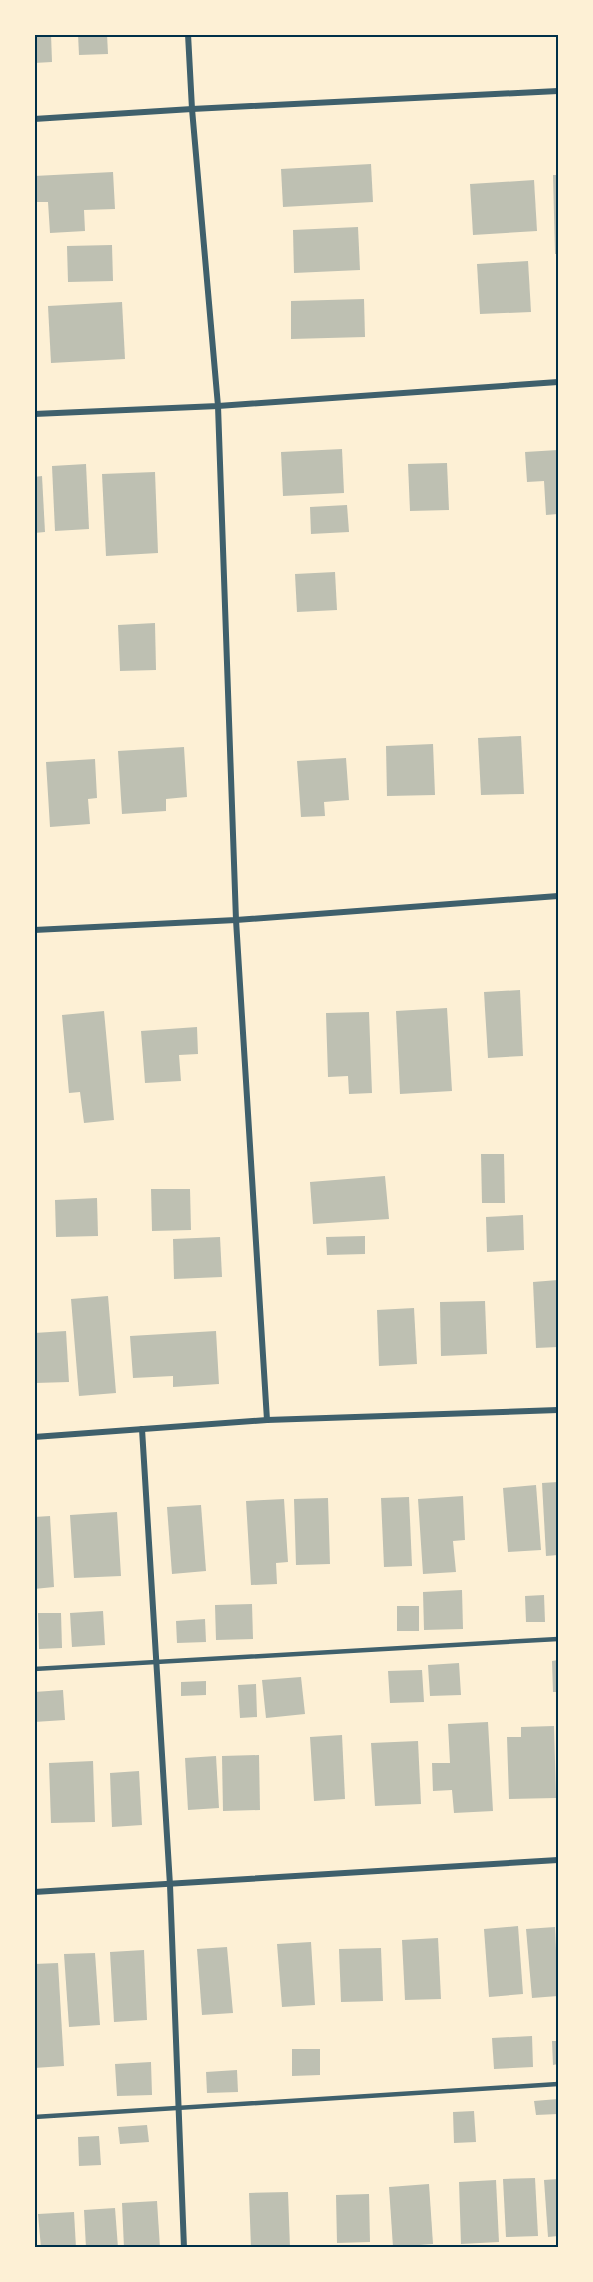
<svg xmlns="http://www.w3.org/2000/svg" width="593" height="2282" font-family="'Varela Round',sans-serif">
	<rect width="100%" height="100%" fill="#fdf0d5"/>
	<g fill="#bec0b2">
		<polygon points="34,34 51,34 52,62 34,63"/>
		<polygon points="78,34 107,34 108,54 79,55"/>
		<polygon points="310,34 334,34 334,36 310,37"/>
		<polygon points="371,164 373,202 283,207 281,169"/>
		<polygon points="113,172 115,209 84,210 85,231 50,233 48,202 34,202 34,176"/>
		<polygon points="553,175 558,175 558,254 555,254"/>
		<polygon points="534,180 537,231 473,235 470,184"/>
		<polygon points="358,227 360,270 294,273 293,230"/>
		<polygon points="112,245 113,281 68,282 67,246"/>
		<polygon points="528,261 531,312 480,314 477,264"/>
		<polygon points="364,299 365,337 291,339 291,301"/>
		<polygon points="122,302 125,359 51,363 48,306"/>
		<polygon points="342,449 344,493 283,496 281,452"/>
		<polygon points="558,450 558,514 546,515 544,481 527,482 525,452"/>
		<polygon points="447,463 449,510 410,511 408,464"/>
		<polygon points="86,464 89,529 55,531 52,466"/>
		<polygon points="155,472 158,553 106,556 102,474"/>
		<polygon points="42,476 45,532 34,533 34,477"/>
		<polygon points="347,505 349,532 311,534 310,507"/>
		<polygon points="335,572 337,610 297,612 295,574"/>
		<polygon points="155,623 156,670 120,671 118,625"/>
		<polygon points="521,736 524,794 481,795 478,738"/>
		<polygon points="433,744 435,795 387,796 386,746"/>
		<polygon points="184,747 187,797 166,799 166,811 122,814 118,751"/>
		<polygon points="346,758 349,800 324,802 325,816 301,817 297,761"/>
		<polygon points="95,759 97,798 88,799 90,824 50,827 46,762"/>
		<polygon points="520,990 523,1056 488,1058 484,992"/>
		<polygon points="447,1008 452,1091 400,1094 396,1011"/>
		<polygon points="104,1011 114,1120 84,1123 80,1092 69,1093 62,1015"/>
		<polygon points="369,1012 372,1093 349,1094 348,1076 328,1077 326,1013"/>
		<polygon points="197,1027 198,1054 179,1055 181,1081 145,1083 141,1031"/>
		<polygon points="481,1154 504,1154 505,1203 482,1203"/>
		<polygon points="385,1176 389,1219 313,1224 310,1182"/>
		<polygon points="151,1189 190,1189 191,1230 152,1231"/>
		<polygon points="97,1198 98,1236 56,1237 55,1200"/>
		<polygon points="523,1215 524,1250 487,1252 486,1217"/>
		<polygon points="365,1236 365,1254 327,1255 326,1237"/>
		<polygon points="220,1237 222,1277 174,1279 173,1239"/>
		<polygon points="558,1280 558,1347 536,1348 533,1282"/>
		<polygon points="108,1296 116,1393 79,1396 71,1299"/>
		<polygon points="485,1301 487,1354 441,1356 440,1302"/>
		<polygon points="414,1308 417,1364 379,1366 377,1310"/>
		<polygon points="66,1331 69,1382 35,1383 34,1333"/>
		<polygon points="216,1331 219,1384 173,1387 173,1376 133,1378 130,1336"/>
		<polygon points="558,1482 558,1555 546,1556 542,1483"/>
		<polygon points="536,1485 541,1550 508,1552 503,1488"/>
		<polygon points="463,1496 465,1540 453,1541 456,1572 423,1574 418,1499"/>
		<polygon points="409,1497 412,1566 384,1567 381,1498"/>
		<polygon points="328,1498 330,1564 296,1565 294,1499"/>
		<polygon points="284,1499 288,1562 276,1563 277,1584 251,1585 246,1501"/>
		<polygon points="201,1505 206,1571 172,1574 167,1507"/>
		<polygon points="117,1512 121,1576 74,1578 70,1515"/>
		<polygon points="50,1516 54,1587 34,1589 34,1517"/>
		<polygon points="462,1590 463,1629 424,1630 423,1592"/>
		<polygon points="544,1595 545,1622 526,1622 525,1596"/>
		<polygon points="252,1604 253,1639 216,1640 215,1605"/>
		<rect x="397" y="1606" width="22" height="25"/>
		<polygon points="103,1611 105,1645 72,1647 70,1613"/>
		<polygon points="38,1613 61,1613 62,1648 39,1649"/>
		<polygon points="205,1619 206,1642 177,1643 176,1621"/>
		<polygon points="558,1660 558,1692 553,1692 552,1661"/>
		<polygon points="459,1663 461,1695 430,1696 428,1665"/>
		<polygon points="422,1670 424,1702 390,1703 388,1671"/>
		<polygon points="301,1677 305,1714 266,1718 262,1680"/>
		<polygon points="206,1681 206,1695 181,1696 181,1682"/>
		<polygon points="256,1684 257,1717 240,1718 238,1685"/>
		<polygon points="63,1690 65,1720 34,1722 34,1692"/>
		<polygon points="488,1722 493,1811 454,1813 452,1790 433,1791 432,1763 450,1763 448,1724"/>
		<polygon points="554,1726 556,1798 509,1799 507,1737 521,1737 521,1727"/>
		<polygon points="342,1735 345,1799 314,1801 310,1737"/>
		<polygon points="418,1741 421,1804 375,1806 371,1743"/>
		<polygon points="259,1755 260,1810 223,1811 222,1756"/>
		<polygon points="216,1756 219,1808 188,1810 185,1758"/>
		<polygon points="93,1761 95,1822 51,1823 49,1763"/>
		<polygon points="139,1771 142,1825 112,1827 110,1773"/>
		<polygon points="518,1926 523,1994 489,1997 484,1929"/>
		<polygon points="555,1927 558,1996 532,1998 526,1929"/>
		<polygon points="438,1938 441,1999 405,2000 402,1940"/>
		<polygon points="311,1942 315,2005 282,2007 277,1944"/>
		<polygon points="227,1947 233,2013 202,2015 197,1949"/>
		<polygon points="381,1948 383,2001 341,2002 339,1949"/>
		<polygon points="144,1950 147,2020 114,2022 110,1952"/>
		<polygon points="95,1953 100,2025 69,2027 64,1954"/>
		<polygon points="58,1963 64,2066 34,2068 34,1964"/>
		<polygon points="532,2036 533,2067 494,2069 492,2038"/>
		<polygon points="552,2041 558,2041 558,2064 553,2065"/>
		<polygon points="292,2049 320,2049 320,2075 292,2076"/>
		<polygon points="151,2062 152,2095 117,2096 115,2064"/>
		<polygon points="237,2070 238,2092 207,2093 206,2072"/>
		<polygon points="558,2099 558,2114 536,2115 534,2101"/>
		<polygon points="474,2111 476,2142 454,2143 453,2112"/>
		<polygon points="147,2125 149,2142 120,2144 118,2127"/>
		<polygon points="99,2136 101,2165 79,2166 78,2137"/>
		<polygon points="535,2178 538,2236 506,2237 503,2179"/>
		<polygon points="558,2179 558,2236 548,2237 544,2180"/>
		<polygon points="496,2180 499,2242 461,2244 459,2182"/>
		<polygon points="429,2184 433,2244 393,2247 389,2187"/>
		<polygon points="288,2192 290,2248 251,2248 249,2193"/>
		<polygon points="369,2194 370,2242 337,2243 336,2195"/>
		<polygon points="157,2201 160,2248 124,2248 122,2203"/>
		<polygon points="115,2208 118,2248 86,2248 84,2210"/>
		<polygon points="74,2212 76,2248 41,2248 38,2214"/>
	</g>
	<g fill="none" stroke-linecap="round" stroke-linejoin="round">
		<g stroke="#3f606c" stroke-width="4.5">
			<polyline points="34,1669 558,1639"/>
			<polyline points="34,2117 558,2084"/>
		</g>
		<g stroke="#3f606c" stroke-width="6">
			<polyline points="188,34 192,109 218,406 236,920 267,1420"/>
			<polyline points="34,119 192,109 558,91"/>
			<polyline points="34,414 218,406 558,382"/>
			<polyline points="34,930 236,920 558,896"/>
			<polyline points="142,1429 170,1885 184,2248"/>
			<polyline points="34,1437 267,1420 558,1410"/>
			<polyline points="34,1892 558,1860"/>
		</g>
	</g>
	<rect width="593" height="2282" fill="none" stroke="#fdf0d5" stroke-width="72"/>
	<rect x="36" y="36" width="521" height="2210" fill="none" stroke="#003049" stroke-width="2"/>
</svg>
